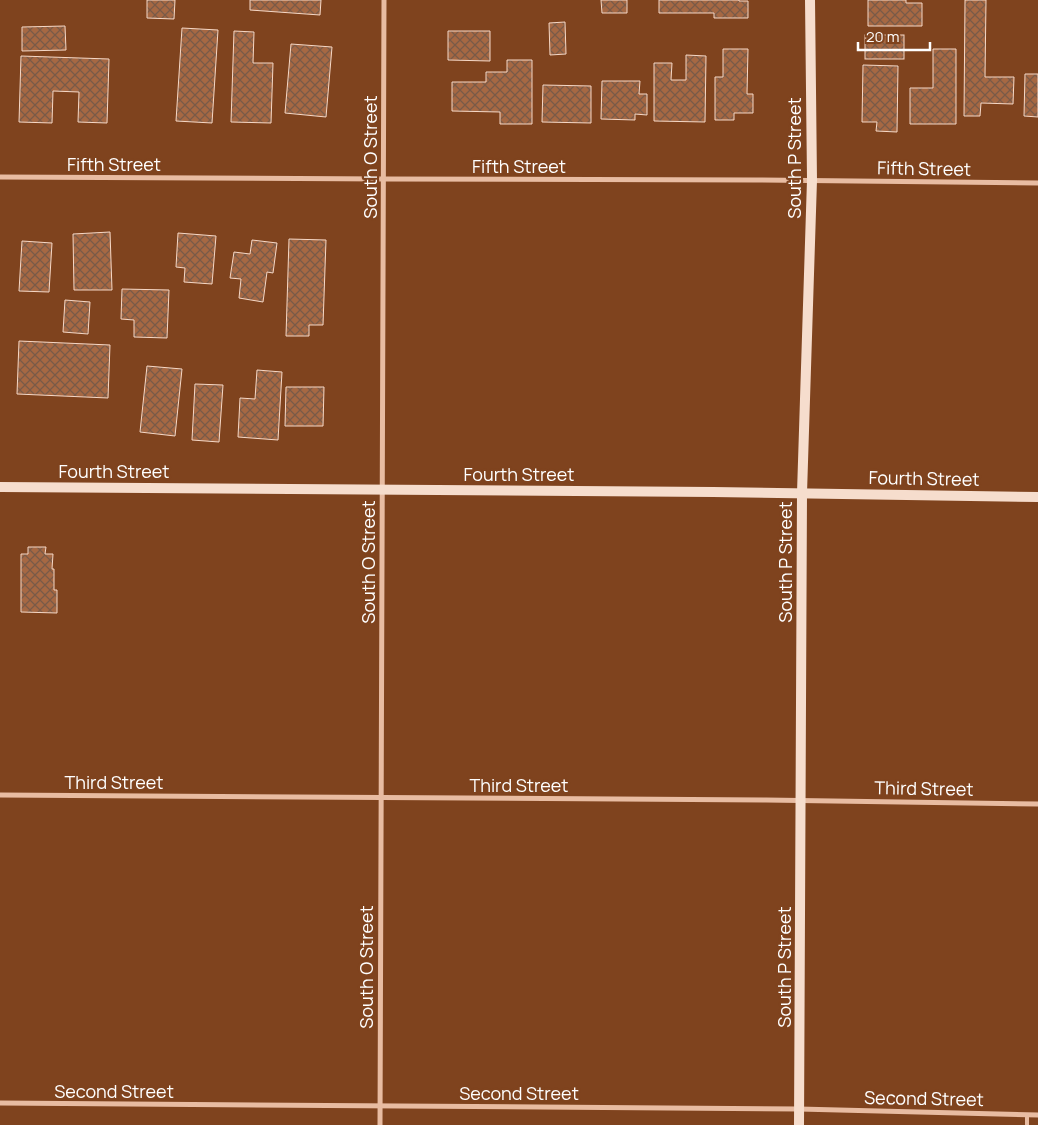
<svg xmlns="http://www.w3.org/2000/svg" width="1038" height="1125" font-family="Manrope,sans-serif">
	<defs>
		<pattern id="building-cross-hatch" width="8" height="8" patternUnits="userSpaceOnUse" patternTransform="scale(1.25)"><rect width="8" height="8" fill="#a66843"/><path d="M0 0l8 8M0 8l8-8" fill="none" stroke="#795a48"/></pattern>
	</defs>
	<rect width="100%" height="100%" fill="#7f431e"/>
	<g fill="url(#building-cross-hatch)" stroke="#f6d8c6">
		<polygon points="147,0 175,0 174,19 147,18"/>
		<polygon points="250,0 321,0 320,15 250,10"/>
		<polygon points="601,0 627,0 627,13 602,13"/>
		<polygon points="659,0 739,0 739,1 748,1 748,18 714,18 714,13 659,13"/>
		<polygon points="868,0 906,0 906,3 922,3 922,26 868,26"/>
		<polygon points="965,0 986,0 985,77 1014,77 1013,104 981,103 980,116 964,116"/>
		<polygon points="565,22 566,54 550,55 549,23"/>
		<polygon points="65,26 66,50 22,51 22,27"/>
		<polygon points="182,28 218,30 212,123 176,121"/>
		<polygon points="234,31 254,32 253,63 273,63 271,123 231,122"/>
		<polygon points="448,31 490,31 490,61 448,60"/>
		<rect x="865" y="35" width="39" height="24"/>
		<polygon points="291,44 332,47 326,117 285,113"/>
		<polygon points="723,49 748,49 747,94 753,94 753,113 734,113 734,120 715,120 715,77 723,77"/>
		<polygon points="933,49 956,49 956,124 910,124 910,88 933,88"/>
		<polygon points="686,55 706,56 705,122 654,121 654,63 672,63 671,80 686,80"/>
		<polygon points="21,56 109,59 107,123 78,122 79,92 53,91 52,123 19,122"/>
		<polygon points="507,60 532,60 532,124 500,124 500,112 452,111 452,82 486,82 486,72 507,72"/>
		<polygon points="863,65 898,66 897,132 876,131 877,122 862,122"/>
		<polygon points="1025,74 1038,74 1038,117 1024,116"/>
		<polygon points="602,81 640,81 639,94 647,94 647,115 635,114 635,120 601,119"/>
		<polygon points="543,85 591,86 591,123 542,122"/>
		<polygon points="110,232 112,290 74,290 73,234"/>
		<polygon points="178,233 216,236 212,284 184,282 185,268 176,267"/>
		<polygon points="289,239 326,240 323,325 309,325 309,336 286,336"/>
		<polygon points="252,240 277,243 273,273 267,272 263,302 239,298 241,279 230,278 234,252 250,254"/>
		<polygon points="22,241 52,243 49,292 19,291"/>
		<polygon points="122,289 169,290 167,338 134,337 134,320 121,319"/>
		<polygon points="65,300 90,302 88,334 63,332"/>
		<polygon points="19,341 110,345 108,398 17,394"/>
		<polygon points="147,366 182,369 175,436 140,432"/>
		<polygon points="257,370 282,372 278,440 238,437 240,398 255,399"/>
		<polygon points="195,384 223,385 219,442 192,440"/>
		<polygon points="286,387 324,387 323,426 285,426"/>
		<polygon points="28,547 46,547 45,554 53,554 52,569 54,569 54,590 57,590 57,613 21,612 21,554 28,554"/>
	</g>
	<g fill="none" stroke-linecap="round" stroke-linejoin="round">
		<polyline stroke="#e8bca2" stroke-width="4" points="1027,1125 1027,1115"/>
		<g stroke="#e8bca2" stroke-width="5">
			<polyline points="0,177 384,179 756,180 1038,183"/>
			<polyline points="0,795 766,800 1038,804"/>
			<polyline points="0,1103 799,1109 1038,1115"/>
			<polyline points="380,1125 384,0"/>
		</g>
		<g stroke="#f6ddcd" stroke-width="10">
			<polyline points="0,487 713,492 1038,497"/>
			<polyline points="799,1125 802,493 812,180 810,0"/>
		</g>
	</g>
	<g text-anchor="middle" dominant-baseline="central" stroke-width="4.5" stroke-linejoin="round" paint-order="stroke">
		<g font-size="18" fill="#fff" stroke="#7f431e">
			<text transform="translate(370 157) rotate(-90)">South O Street</text>
			<text transform="translate(794 158) rotate(-90)">South P Street</text>
			<text x="114" y="164">Fifth Street</text>
			<text x="519" y="166">Fifth Street</text>
			<text transform="translate(924 168) rotate(1)">Fifth Street</text>
			<text x="114" y="471">Fourth Street</text>
			<text x="519" y="474">Fourth Street</text>
			<text transform="translate(924 478) rotate(1)">Fourth Street</text>
			<text transform="translate(368 562) rotate(-90)">South O Street</text>
			<text transform="translate(785 562) rotate(-90)">South P Street</text>
			<text x="114" y="782">Third Street</text>
			<text x="519" y="785">Third Street</text>
			<text transform="translate(924 788) rotate(1)">Third Street</text>
			<text transform="translate(366 967) rotate(-90)">South O Street</text>
			<text transform="translate(784 967) rotate(-90)">South P Street</text>
			<text x="114" y="1091">Second Street</text>
			<text x="519" y="1093">Second Street</text>
			<text transform="translate(924 1098) rotate(1)">Second Street</text>
		</g>
	</g>
	<path d="M858 42v8h72v-8" fill="none" stroke="#ffffff" stroke-width="2.5"/>
	<text x="866" y="42" font-size="15" fill="#ffffff" stroke="#7f431e" stroke-width="4" paint-order="stroke">20 m</text>
</svg>
